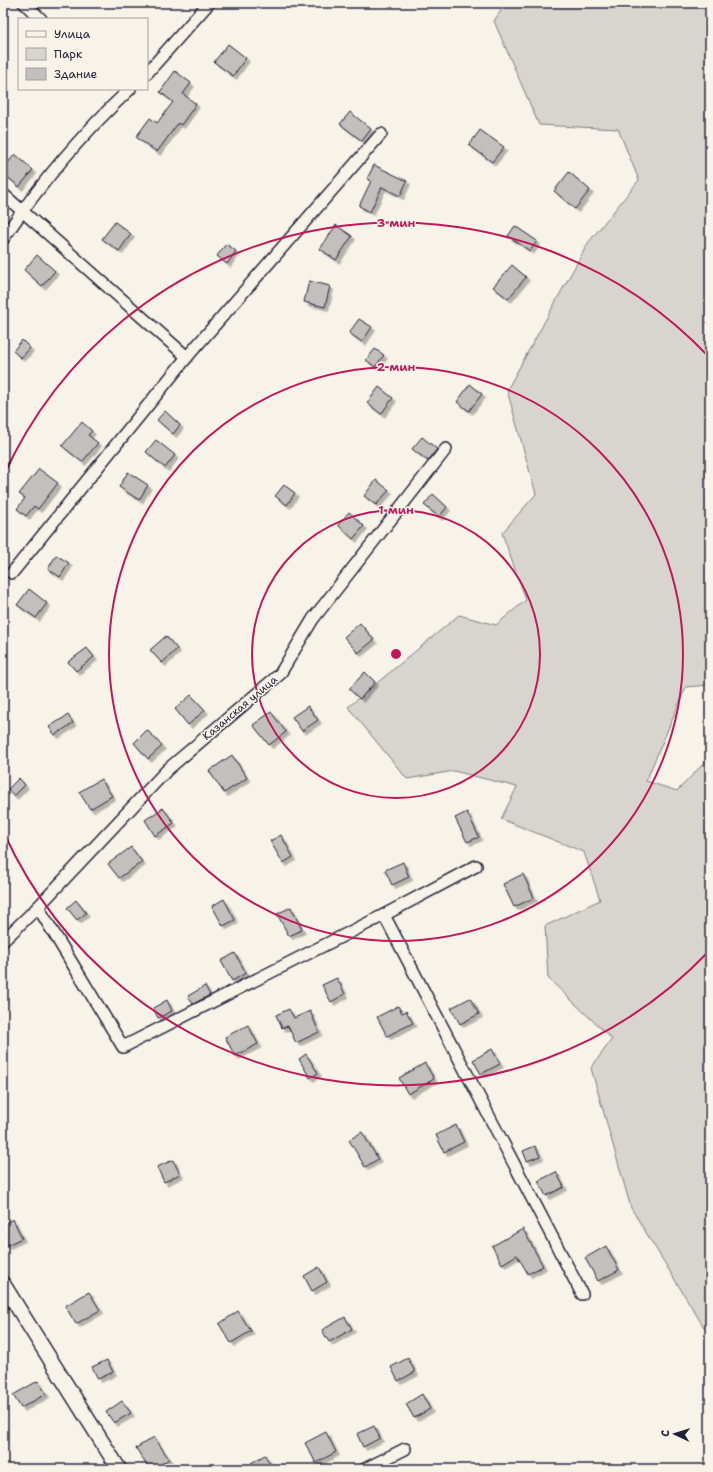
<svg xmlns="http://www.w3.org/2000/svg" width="713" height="1472" font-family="'Shantell Sans',sans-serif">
	<defs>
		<filter id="shadow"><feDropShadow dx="3.5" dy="3.5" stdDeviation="0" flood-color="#0004"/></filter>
	</defs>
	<rect width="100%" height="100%" fill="#f7f3e8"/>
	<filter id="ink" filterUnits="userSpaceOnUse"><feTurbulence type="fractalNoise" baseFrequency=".025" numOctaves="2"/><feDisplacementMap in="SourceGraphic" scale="8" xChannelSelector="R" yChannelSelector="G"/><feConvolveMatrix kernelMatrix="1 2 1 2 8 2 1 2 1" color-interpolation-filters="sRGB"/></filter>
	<g filter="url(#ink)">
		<polygon fill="#d8d5cf" stroke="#7d7c85" points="506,3 710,3 710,685 686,687 646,781 677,791 710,757 710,1337 631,1208 591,1068 612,1039 548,978 545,926 600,900 584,852 501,819 517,787 454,771 407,779 348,707 459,615 496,625 526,600 502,533 536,494 507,390 588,243 639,180 618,129 539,125 494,21"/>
		<g fill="#c2bfbd" stroke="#22223b" filter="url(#shadow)">
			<polygon points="228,44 246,58 233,76 214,62"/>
			<polygon points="175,71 191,83 183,94 196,104 181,125 178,123 157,152 136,137 150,118 157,123 173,102 160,92"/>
			<polygon points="350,112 371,129 362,141 340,124"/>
			<polygon points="480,130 504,147 492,162 469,145"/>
			<polygon points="15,154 33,170 19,187 3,173 3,169"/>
			<polygon points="374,165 407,181 400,196 382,187 370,212 359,206 371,181 367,179"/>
			<polygon points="569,172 590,190 575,209 554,191"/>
			<polygon points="115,222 131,234 119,251 102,239"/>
			<polygon points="336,225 352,236 336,260 320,249"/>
			<polygon points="515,226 537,241 530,251 508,236"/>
			<polygon points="226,244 236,251 227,264 217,256"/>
			<polygon points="37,255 55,271 42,286 24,270"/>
			<polygon points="512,265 526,277 508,299 493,287"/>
			<polygon points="309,281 330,286 325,307 304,302"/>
			<polygon points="359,319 372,327 362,342 349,333"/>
			<polygon points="22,340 30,348 21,358 13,351"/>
			<polygon points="375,349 384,355 375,367 366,360"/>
			<polygon points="470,384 482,394 469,411 457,402"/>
			<polygon points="379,387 393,398 381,414 367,403"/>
			<polygon points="165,411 180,425 173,434 157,420"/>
			<polygon points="82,422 92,431 88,435 98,443 82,462 62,446"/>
			<polygon points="422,437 437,449 428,461 412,449"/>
			<polygon points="156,440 175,455 165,468 146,452"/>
			<polygon points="39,469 58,483 38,509 34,506 26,516 17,509 25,498 19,494"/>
			<polygon points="128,472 148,485 139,500 119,487"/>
			<polygon points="376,480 389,490 376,505 364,496"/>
			<polygon points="284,485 295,493 287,505 275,496"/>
			<polygon points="433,494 447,507 439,517 424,505"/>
			<polygon points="349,512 364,526 353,539 338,525"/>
			<polygon points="56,555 69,563 60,577 48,569"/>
			<polygon points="29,589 47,603 36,618 17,605"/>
			<polygon points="360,623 374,640 358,653 344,637"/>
			<polygon points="166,636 177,649 162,663 150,650"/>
			<polygon points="87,648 94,657 76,671 68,662"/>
			<polygon points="365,672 375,682 360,699 349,689"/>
			<polygon points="191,695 205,710 188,725 175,709"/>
			<polygon points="308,706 318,720 302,731 292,717"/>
			<polygon points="271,712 286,732 269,745 253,725"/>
			<polygon points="68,715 73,723 55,735 49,727"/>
			<polygon points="147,730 162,746 148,759 134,743"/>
			<polygon points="232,755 247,778 224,793 209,771"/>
			<polygon points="19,778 25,785 14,796 8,789"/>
			<polygon points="101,779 112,796 90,809 79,792"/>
			<polygon points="163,808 174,823 155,836 145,820"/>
			<polygon points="467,812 479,837 467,842 455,818"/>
			<polygon points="281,835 293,857 283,863 270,841"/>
			<polygon points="131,847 142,862 119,878 108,864"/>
			<polygon points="403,862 409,877 392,885 385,870"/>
			<polygon points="523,874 534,898 514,907 503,884"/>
			<polygon points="224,899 235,920 223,926 212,906"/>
			<polygon points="76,900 86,913 77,920 67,908"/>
			<polygon points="291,907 302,930 289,936 277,914"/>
			<polygon points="235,953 246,973 232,981 221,961"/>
			<polygon points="337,978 345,994 331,1002 322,985"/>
			<polygon points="205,986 210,995 193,1004 188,996"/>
			<polygon points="470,998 479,1014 460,1024 451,1008"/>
			<polygon points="167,1000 172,1011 158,1018 153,1008"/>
			<polygon points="398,1006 402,1013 406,1011 413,1023 387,1036 377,1017"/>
			<polygon points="289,1009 294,1018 310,1011 319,1032 296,1043 288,1026 282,1028 276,1015"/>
			<polygon points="248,1025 258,1044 235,1056 225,1037"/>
			<polygon points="492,1049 500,1064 481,1074 473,1060"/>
			<polygon points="306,1054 318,1073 310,1078 299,1059"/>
			<polygon points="425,1063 434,1079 408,1094 399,1078"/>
			<polygon points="456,1125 464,1142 444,1152 436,1135"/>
			<polygon points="362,1132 378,1159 365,1167 349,1140"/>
			<polygon points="535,1146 540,1156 527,1161 523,1151"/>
			<polygon points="173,1160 180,1174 164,1182 157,1167"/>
			<polygon points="556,1172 564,1187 546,1196 538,1181"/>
			<polygon points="13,1219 22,1238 7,1245 3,1237 3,1224"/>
			<polygon points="523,1229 543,1266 528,1274 517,1255 502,1264 492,1246"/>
			<polygon points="606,1246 619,1270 598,1281 585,1258"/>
			<polygon points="319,1267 327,1282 312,1291 304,1276"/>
			<polygon points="89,1292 100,1310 76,1324 65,1306"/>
			<polygon points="238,1311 251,1331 231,1343 219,1324"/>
			<polygon points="345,1317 352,1329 329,1342 322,1330"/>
			<polygon points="408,1358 415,1372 398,1381 391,1367"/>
			<polygon points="107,1360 113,1372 98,1379 92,1367"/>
			<polygon points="38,1381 46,1394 21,1408 13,1395"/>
			<polygon points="422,1394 430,1409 414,1418 406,1404"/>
			<polygon points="122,1401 131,1413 114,1423 106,1412"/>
			<polygon points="374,1426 380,1438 363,1447 357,1434"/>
			<polygon points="326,1432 336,1452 316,1463 305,1443"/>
			<polygon points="154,1437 169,1459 154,1469 149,1469 136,1448"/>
			<polygon points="265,1455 273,1469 255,1469 251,1463"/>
		</g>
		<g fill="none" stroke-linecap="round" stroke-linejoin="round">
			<g stroke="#22223b" stroke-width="14">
				<g id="minor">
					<polyline points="24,3 41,19"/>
					<polyline points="147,73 209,3"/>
					<polyline points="3,194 187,357"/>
					<path d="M3 239C39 185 83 133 130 89"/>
					<polyline points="12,573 187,357 381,134"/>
					<polyline points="38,907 123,1047 384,915 476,866"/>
					<polyline points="384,915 582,1294"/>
					<polyline points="3,941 38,907 168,769 280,674 313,619 446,449"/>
					<polyline points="365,1469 405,1449"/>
				</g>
			</g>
			<g stroke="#22223b" stroke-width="17">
				<polyline id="tertiary" points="3,1284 119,1469"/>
			</g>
			<use href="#minor" stroke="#f7f3e8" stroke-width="11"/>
			<use href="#tertiary" stroke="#f7f3e8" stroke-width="14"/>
		</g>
	</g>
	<g fill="none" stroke="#c2185b" stroke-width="2">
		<circle cx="396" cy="654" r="144"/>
		<circle cx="396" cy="654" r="287"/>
		<path d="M709 951A431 431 0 0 1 4 833M4 475A431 431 0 0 1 709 357"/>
	</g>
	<g text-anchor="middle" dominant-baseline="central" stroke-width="3" stroke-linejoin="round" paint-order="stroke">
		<g font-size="11" fill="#22223b" stroke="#f7f3e8">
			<text transform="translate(240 708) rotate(-40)">Казанская улица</text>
		</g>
	</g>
	<circle cx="396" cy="654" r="6" fill="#c2185b" stroke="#f7f3e8" stroke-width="2"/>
	<g font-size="12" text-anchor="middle" font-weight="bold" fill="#c2185b" stroke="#f7f3e8" stroke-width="3" stroke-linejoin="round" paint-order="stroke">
		<text x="396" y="227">3 мин</text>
		<text x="396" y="371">2 мин</text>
		<text x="396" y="514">1 мин</text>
	</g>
	<rect width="713" height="1472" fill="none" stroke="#f7f3e8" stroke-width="16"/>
	<rect x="8" y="8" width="697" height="1456" fill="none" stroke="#22223b" stroke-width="1.5" filter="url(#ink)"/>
	<rect x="18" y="18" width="130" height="72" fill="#f7f3e8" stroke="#a29fa3"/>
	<rect x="26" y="31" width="20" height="6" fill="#f7f3e8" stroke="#a29fa3"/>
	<text x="54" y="38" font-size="12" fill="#22223b">Улица</text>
	<rect x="26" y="48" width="20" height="12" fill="#d8d5cf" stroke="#a29fa3"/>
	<text x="54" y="58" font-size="12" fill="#22223b">Парк</text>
	<rect x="26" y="68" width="20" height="12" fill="#c2bfbd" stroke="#a29fa3"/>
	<text x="54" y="78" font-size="12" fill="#22223b">Здание</text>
	<g transform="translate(675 1434) rotate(274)" stroke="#f7f3e8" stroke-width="3" paint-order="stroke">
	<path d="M0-3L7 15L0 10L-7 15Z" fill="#22223b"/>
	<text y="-6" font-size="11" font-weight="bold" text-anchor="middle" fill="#22223b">С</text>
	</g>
</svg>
